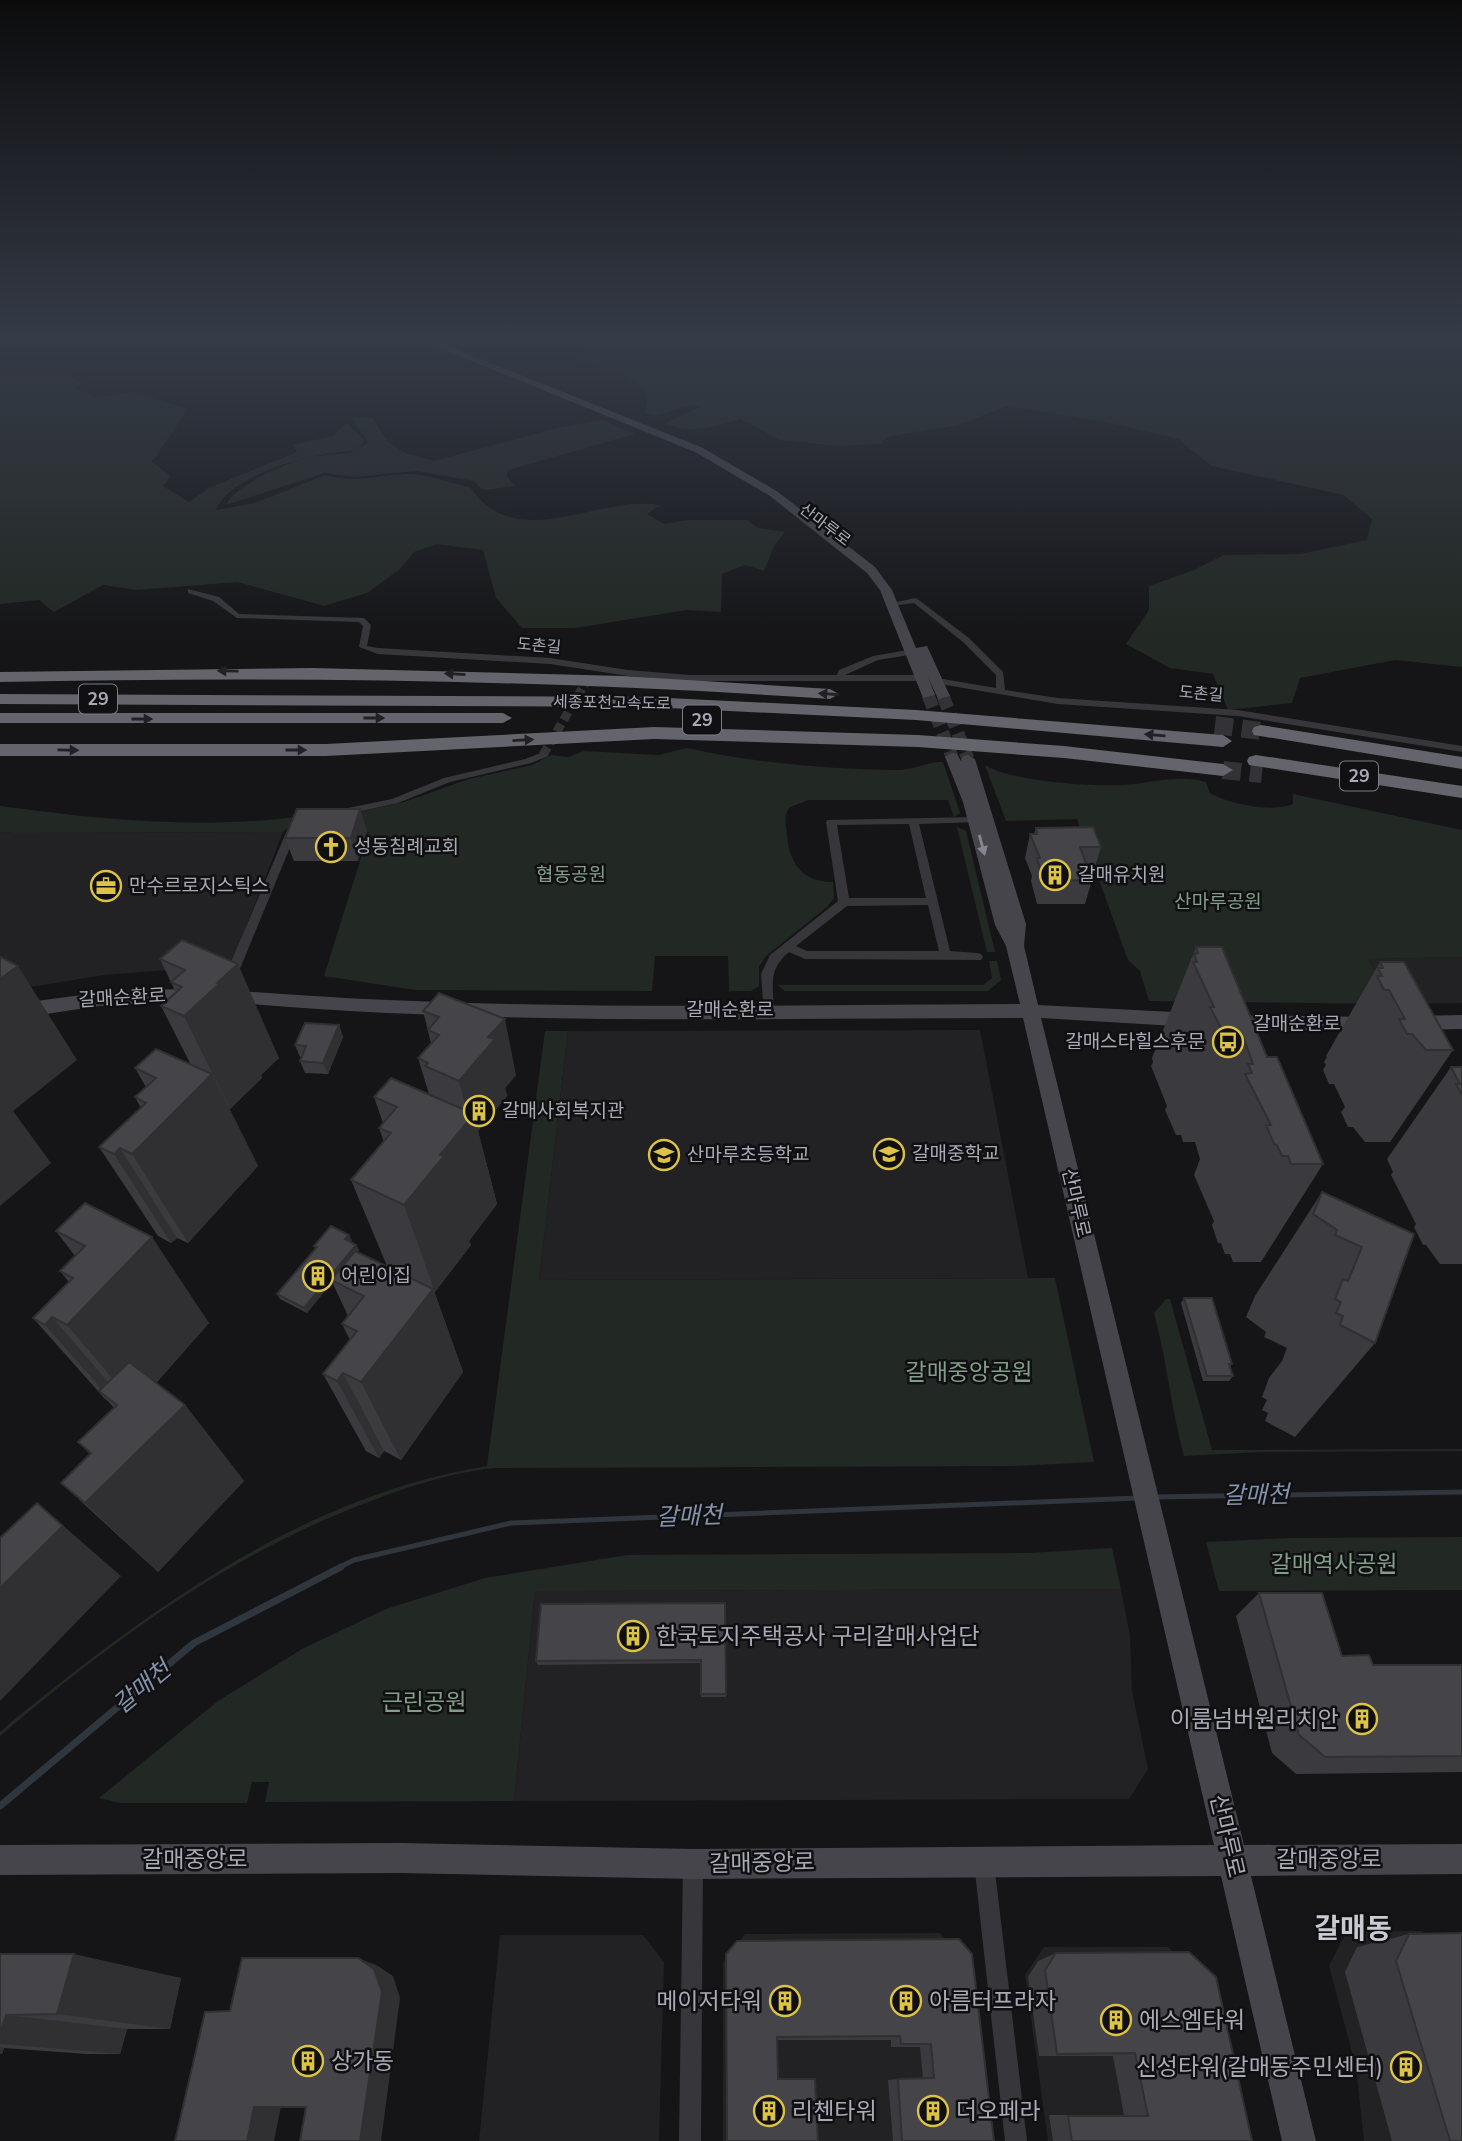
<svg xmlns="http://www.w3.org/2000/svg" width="1462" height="2141" font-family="'Nunito Sans','Noto Sans KR',sans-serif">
	<rect width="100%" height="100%" fill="#151517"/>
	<g fill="#222124">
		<polygon points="0,832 14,833 283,832 231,965 104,975 0,992"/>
		<polygon points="1462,957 1462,1003 1392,1004 1367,959"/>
		<polygon points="980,1030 1028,1278 539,1280 568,1031"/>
		<polygon points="1121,1589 1130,1636 1132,1691 1148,1769 1129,1799 514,1801 535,1591"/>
		<polygon points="1347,1931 1423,1931 1462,2054 1462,2141 1364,2141 1356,2067 1329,1966"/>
		<polygon points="940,1933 965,1961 984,2141 723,2141 723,1962 745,1934"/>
		<polygon points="500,1935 643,1935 664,1962 659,2141 479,2141"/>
		<polygon points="1044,1947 1168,1947 1203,1980 1236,2141 1048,2141 1025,1975"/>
	</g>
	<g fill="#222823">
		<path d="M574 340H1462V667L1395 660 1300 678 1292 703 1228 710 1213 674 1170 668 1126 644 1149 610V586L1194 570 1224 555 1300 554 1367 540 1372 519 1343 495 1212 466 1178 439 1111 423 1006 406 959 425 886 437 882 444 840 446 780 440 740 419C712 427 693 435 665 423L702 406H685L656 416 645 413C645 408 648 402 648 397 646 380 595 366 580 360L588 347Z"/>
		<path d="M7 375H67L83 383 73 387 95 397 132 392 188 409 152 462 171 476 163 486 189 502 209 488 297 452 293 445 333 436 347 423 365 441 357 450 368 442 352 418 370 417 374 420 388 442 405 453 434 461 561 427 603 420 635 434 508 470 507 476 514 486 487 490 481 489 474 481 417 471 355 477 325 473 226 505C235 484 294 459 317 456 330 454 344 455 356 451 318 451 231 473 216 510L255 503 325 475C352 484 378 475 406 474 426 473 451 484 470 487 517 556 597 494 660 505L647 514 664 524 688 520H747L758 528 785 532 775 544 764 571 745 565 722 574 721 612 687 610 575 628H522L496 598 483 550 437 544 414 552 399 570 367 593 324 606 238 582 137 590 103 585 54 612 39 600 0 604V377Z"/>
		<path d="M687 748C755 763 826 769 896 770 915 770 930 761 943 762L960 813 954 817 948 800H809L790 807C783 816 786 824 787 834 789 862 801 882 833 882L834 898 827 907 766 956 759 967V986L751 991H729L728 956H655L652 991 415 990 324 976 369 832 299 831 314 822 404 802 469 779 532 765 551 755 568 757 584 751 659 755Z"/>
		<path d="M985 765C1009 781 1093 787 1124 785 1151 783 1180 774 1206 782L1210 793C1229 804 1272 813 1293 804V794L1462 830V957L1368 959 1392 1004 1149 1001 1140 971 1128 960 1077 819 1006 821Z"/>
		<path d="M0 806C105 820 211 831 317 814L296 821 283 832 14 833 0 832Z"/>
		<polygon points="957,827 966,831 995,952 987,952"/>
		<polygon points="989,961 997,961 1001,980 988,991 785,991 777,985 983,985 992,978"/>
		<path d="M545 1031H568L539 1280 1055 1278 1094 1462 1015 1466 494 1468C453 1472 410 1486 371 1501 231 1553 113 1640 0 1736V1732L15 1719C154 1606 305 1496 487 1466Z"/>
		<path d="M1166 1299H1170L1212 1450 1462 1449V1451L1261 1452 1184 1456C1171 1408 1167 1361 1154 1313Z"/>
		<polygon points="1462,1537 1462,1590 1219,1591 1206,1542 1288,1538"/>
		<polygon points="1112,1548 1121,1589 535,1591 514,1801 265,1802 269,1782 252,1782 247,1803 120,1803 99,1798 218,1701 302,1649 386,1609 485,1578 627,1555 1029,1553"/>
	</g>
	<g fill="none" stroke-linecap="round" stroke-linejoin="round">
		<g stroke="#30363e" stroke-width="5">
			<polyline points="1155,1497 1462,1492"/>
			<polyline points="338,1568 354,1560 511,1523 1139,1498"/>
		</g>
		<polyline stroke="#30363e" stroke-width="7" points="0,1806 194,1643 341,1567"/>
		<polyline stroke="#333337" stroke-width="9" stroke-dasharray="9 4.5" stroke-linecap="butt" points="543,755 590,675"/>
		<g stroke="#333337" stroke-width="13" stroke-dasharray="13 7" stroke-linecap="butt">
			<polyline points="928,695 952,757"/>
			<polyline points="943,696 968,759"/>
		</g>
		<g stroke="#333337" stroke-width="18" stroke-dasharray="18 9" stroke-linecap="butt">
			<polyline points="1215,725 1261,731"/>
			<polyline points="1223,770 1262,774"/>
		</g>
		<g fill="#37373b" fill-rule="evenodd">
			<polygon points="188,589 219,597 239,614 364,618 371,625 367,646 378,648 550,658 628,670 689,675 837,675 839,670 873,656 919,648 922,649 922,653 878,660 845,675 921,675 925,678 921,681 689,681 628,676 550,664 378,654 359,647 363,626 359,622 237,618 213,601 188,593"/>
			<polygon points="916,598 969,638 1003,672 1005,690 1058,698 1238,710 1462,746 1462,752 1238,716 1058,704 934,683 933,681 937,678 996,688 996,675 963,642 914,603 891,606 887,604"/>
			<polygon points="543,752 548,755 546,757 531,763 450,782 398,803 343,815 338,812 343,809 392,799 444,778 525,759"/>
			<path d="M975 817 980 820 979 822 919 824 950 951 977 953 981 954 983 957 981 960 805 959 789 952C768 969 773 985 774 1010L768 1014 764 1013 761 974 770 955 838 901 826 822 827 820ZM909 824 926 898H849L837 825ZM928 905 939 951H807L796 946 847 906Z"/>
			<polygon points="293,825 298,828 237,976 231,980 227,979 225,976 288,828"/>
			<polygon points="984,1853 991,1856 994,1863 1027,2141 1005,2141 974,1863 977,1856"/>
			<polygon points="693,1854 700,1857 703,1864 701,2141 679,2141 683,1864 686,1857"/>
		</g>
		<g fill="#45454b" fill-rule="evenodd">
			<polygon points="420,340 433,340 703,448 778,492 875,567 892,590 916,648 927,646 950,696 938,699 928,677 935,695 923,698 880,590 867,573 770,496 695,452"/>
			<path d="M952 753 957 754 961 761 963 756 968 755 975 759 1026 924 1024 946 1038 1005 1192 1013 1201 1020 1192 1027 1041 1018 1244 1845 1462 1844V1874L1251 1876 1316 2141H1282L1221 1876 693 1879 401 1873 0 1875V1845L401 1843 693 1849 1214 1845 1023 1018C758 1018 492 1026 228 1002L219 996 228 990C491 1012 756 1005 1020 1004L1006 946 995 925 963 802 945 757Z"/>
			<path d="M198 989 204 990 207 995 204 1000 99 1006 0 1021V1007C66 995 131 989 198 989Z"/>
			<polygon points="1229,1015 1370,1017 1379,1024 1370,1031 1229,1029 1220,1022"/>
			<polygon points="1462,1015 1462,1029 1414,1030 1405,1023 1414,1016"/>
		</g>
		<g fill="#63646c" fill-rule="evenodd">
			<path d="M312 668 623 676 830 689 839 694 830 699C553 680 277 676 0 682V672Z"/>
			<polygon points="0,694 648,697 916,710 1223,735 1232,741 1223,747 916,720 648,707 0,704"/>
			<polygon points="0,713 503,713 512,718 503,723 0,723"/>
			<polygon points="1261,725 1462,757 1462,769 1254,735 1252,731 1254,727"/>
			<polygon points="654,727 918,735 1064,746 1223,764 1233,770 1223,776 1064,758 918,747 654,739 326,756 0,756 0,744 326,744"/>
			<polygon points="1256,755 1462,786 1462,798 1249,765 1247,761 1249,757"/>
		</g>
	</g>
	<g fill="#3b3b3f">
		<polygon points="360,809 367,832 358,861 294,861 285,838"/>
		<polygon points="1036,828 1101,847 1094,870 1088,870 1092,880 1085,904 1037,904 1031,881 1032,876 1025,858 1030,834 1034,834"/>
		<polygon points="182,940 279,1058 261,1075 262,1078 230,1109 229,1108 258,1166 188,1243 177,1238 171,1243 158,1236 99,1147 141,1108 135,1097 146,1087 135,1068 191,1065 161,1006 176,993 160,959"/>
		<polygon points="1196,947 1267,1057 1323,1164 1261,1262 1233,1262 1230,1254 1225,1254 1221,1243 1218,1243 1212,1225 1214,1221 1194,1175 1200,1159 1195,1142 1183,1142 1181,1135 1176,1135 1165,1110 1167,1106 1151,1066 1153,1062 1152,1058"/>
		<polygon points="1380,962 1453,1050 1390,1142 1365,1142 1353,1127 1348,1127 1341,1112 1345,1107 1334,1084 1329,1084 1323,1070 1326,1065 1324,1062 1327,1057 1326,1056"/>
		<polygon points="439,993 516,1075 505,1088 507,1096 478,1131 497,1204 469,1241 471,1245 435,1292 434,1291 463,1372 401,1460 384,1451 379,1458 366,1451 323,1374 350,1340 342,1324 348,1316 332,1282 307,1313 280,1299 277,1294 316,1249 314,1246 352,1240 350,1242 356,1245 359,1250 357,1252 387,1266 351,1180 384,1142 379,1128 383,1123 374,1097 429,1094 418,1058 431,1043 423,1011"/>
		<polygon points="339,1025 343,1037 328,1074 305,1073 300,1061 302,1057 300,1057 295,1045"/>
		<polygon points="1451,1067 1462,1067 1462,1264 1440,1264 1426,1245 1423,1245 1414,1227 1416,1224 1391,1175 1393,1172 1387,1159"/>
		<polygon points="1322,1192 1414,1234 1375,1343 1295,1437 1265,1421 1268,1413 1262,1410 1267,1400 1262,1397 1269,1378 1282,1361 1287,1348 1264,1337 1266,1332 1246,1317 1255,1296"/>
		<polygon points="85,1203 209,1323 156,1383 185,1405 244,1481 158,1572 61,1483 90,1454 78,1442 114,1408 108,1401 105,1399 33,1318 69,1282 60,1271 75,1256 56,1231"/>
		<polygon points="1184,1298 1232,1364 1230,1367 1233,1376 1229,1381 1203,1381 1181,1303"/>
		<polygon points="1259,1593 1342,1656 1373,1665 1462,1665 1462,1772 1296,1774 1272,1753 1236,1616"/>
		<polygon points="725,1603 726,1697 701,1697 701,1663 538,1665 536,1661"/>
		<polygon points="1409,1934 1462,2141 1392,2141 1345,1972 1357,1947"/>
		<polygon points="959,1939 994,2141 893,2141 888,2080 898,2079 923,2079 920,2047 891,2047 891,2040 777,2040 727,2141 726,1954"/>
		<polygon points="1056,1953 1252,2141 1053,2141 1049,2115 1124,2115 1113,2056 1039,2056 1028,1977 1038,1961"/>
		<polygon points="0,1954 181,1978 170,2029 127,2029 120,2054 87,2054 4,2048 2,2054 0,2054"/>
	</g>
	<g fill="#303033">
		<polygon points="360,809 367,832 358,861 351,838"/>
		<polygon points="238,964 279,1058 261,1075 262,1078 230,1109 184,1016 217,983"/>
		<polygon points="18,966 77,1060 13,1111 51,1163 0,1206 0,979"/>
		<polygon points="505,1019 516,1075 505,1088 507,1096 478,1131 497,1204 469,1241 471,1245 435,1292 404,1205 440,1155 469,1120 459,1081 488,1037"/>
		<polygon points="339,1025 343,1037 328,1074 323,1063"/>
		<polygon points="212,1074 258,1166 188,1243 132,1154"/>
		<polygon points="120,1148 177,1238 171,1243 114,1154"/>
		<polygon points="349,1235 352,1240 348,1245 345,1239"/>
		<polygon points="152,1237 209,1323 136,1406 67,1325"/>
		<polygon points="356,1245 359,1250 333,1281 331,1280 332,1282 307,1313 304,1308"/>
		<polygon points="433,1289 463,1372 401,1460 361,1382"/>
		<polygon points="52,1317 122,1398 112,1401 45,1325"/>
		<polygon points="343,1373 384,1451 379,1458 337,1381"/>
		<polygon points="185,1405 244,1481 158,1572 85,1503"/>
		<polygon points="37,1503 121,1576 0,1701 0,1588"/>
		<polygon points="74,1954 181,1978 170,2029 57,2014"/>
		<polygon points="358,1958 378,1966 393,1976 400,1998 381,2141 360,2141"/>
		<polygon points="6,2015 127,2029 120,2054 0,2044 0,2032"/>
		<polygon points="0,2047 4,2048 2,2054 0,2054"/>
		<polygon points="281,2106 274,2141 247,2141 254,2107"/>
	</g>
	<g fill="#454549" stroke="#303033" stroke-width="2">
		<polygon points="297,809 360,809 351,838 285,838"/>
		<polygon points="1093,827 1101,847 1080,847 1092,880 1043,881 1037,858 1040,858 1030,834 1037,834 1036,828"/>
		<polygon points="182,940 238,964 217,983 219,984 184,1016 161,1006 182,987 171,982 185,970 160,959"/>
		<polygon points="1196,947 1222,947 1267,1057 1277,1057 1323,1164 1291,1164 1288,1156 1282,1156 1277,1145 1274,1144 1266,1125 1271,1125 1245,1074 1252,1073 1248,1064 1253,1064 1244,1039 1231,1039 1229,1032 1223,1032 1210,1007 1214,1007 1193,962 1197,962 1194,954 1198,953"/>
		<polygon points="0,957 18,966 0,979"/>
		<polygon points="1380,962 1404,962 1453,1050 1426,1050 1412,1034 1407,1034 1399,1019 1405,1019 1389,990 1384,990 1377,976 1382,976 1378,968 1383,968"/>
		<polygon points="439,993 505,1019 488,1037 495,1039 459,1081 425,1066 428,1063 418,1058 439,1035 428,1030 439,1017 423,1011"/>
		<polygon points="305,1023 339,1025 323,1063 300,1061 306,1046 295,1045"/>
		<polygon points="156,1049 212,1074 132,1154 120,1148 114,1154 99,1147 146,1103 135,1097 156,1078 135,1068"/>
		<polygon points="1451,1067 1462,1067 1462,1095 1456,1084 1460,1084"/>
		<polygon points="391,1078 474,1114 440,1155 444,1156 404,1205 351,1180 391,1133 379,1128 397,1107 374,1097"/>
		<polygon points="1322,1192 1414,1234 1375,1343 1340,1325 1343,1316 1336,1313 1341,1302 1335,1299 1343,1279 1348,1281 1362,1247 1335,1235 1337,1230 1313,1214"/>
		<polygon points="85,1203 152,1237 67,1325 52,1317 45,1325 33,1318 73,1278 60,1271 85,1246 56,1231"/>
		<polygon points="331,1226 349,1235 345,1239 356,1245 304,1308 277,1294 317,1247 314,1246"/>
		<polygon points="355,1251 433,1289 361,1382 343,1373 337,1381 323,1374 357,1331 342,1324 364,1296 331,1280"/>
		<polygon points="1184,1298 1212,1298 1232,1364 1229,1364 1233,1376 1207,1376"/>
		<polygon points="129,1362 185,1405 85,1503 61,1483 91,1453 78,1442 117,1405 99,1391"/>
		<polygon points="37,1503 63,1526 0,1588 0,1538"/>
		<polygon points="1259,1593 1322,1593 1342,1656 1369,1655 1373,1665 1462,1665 1462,1756 1325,1757 1299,1735"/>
		<polygon points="725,1603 726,1694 701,1694 701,1660 536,1661 541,1604"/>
		<polygon points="1462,1933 1462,2141 1450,2141 1396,1961 1409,1934"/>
		<polygon points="959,1939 972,1954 994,2141 902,2141 898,2079 934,2078 931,2044 901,2044 900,2036 777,2037 778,2079 815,2079 818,2141 727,2141 726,1954 737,1941"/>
		<polygon points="1189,1952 1216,1977 1252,2141 1072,2141 1068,2116 1148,2116 1135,2053 1057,2054 1045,1970 1056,1953"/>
		<polygon points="0,1954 74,1954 57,2014 6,2015 0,2033"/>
		<polygon points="242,1958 358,1958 374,1969 382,1992 360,2141 300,2141 306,2107 254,2107 247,2141 175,2141 205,2012 230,2011"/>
	</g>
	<defs><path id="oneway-solid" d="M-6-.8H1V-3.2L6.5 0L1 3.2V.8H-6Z" transform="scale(1.75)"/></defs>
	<g fill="#212124">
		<use href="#oneway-solid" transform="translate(228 671) rotate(-179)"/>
		<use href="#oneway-solid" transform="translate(455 674) rotate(-177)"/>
		<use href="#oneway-solid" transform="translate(829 694) rotate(-176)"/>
		<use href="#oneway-solid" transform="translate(374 718)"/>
		<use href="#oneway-solid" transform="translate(142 719)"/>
		<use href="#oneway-solid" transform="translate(1155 735) rotate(-175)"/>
		<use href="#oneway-solid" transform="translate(523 740) rotate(-3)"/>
		<use href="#oneway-solid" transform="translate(68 750) rotate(1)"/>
		<use href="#oneway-solid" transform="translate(296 750)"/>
	</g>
	<use fill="#868790" href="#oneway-solid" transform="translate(982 845) rotate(75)"/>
	<linearGradient id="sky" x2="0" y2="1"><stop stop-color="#0c0c0d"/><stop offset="0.53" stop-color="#353b47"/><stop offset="1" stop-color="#353b47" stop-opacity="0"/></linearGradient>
	<rect width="1462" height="640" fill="url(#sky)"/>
	<defs>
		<g id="church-ring" transform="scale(1.575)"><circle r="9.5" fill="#101012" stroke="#dcc348" stroke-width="1.5"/><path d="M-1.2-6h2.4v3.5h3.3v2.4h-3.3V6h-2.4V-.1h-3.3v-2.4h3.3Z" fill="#dcc348"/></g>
		<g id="building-ring" transform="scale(1.575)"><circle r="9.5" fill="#101012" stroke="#dcc348" stroke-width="1.5"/><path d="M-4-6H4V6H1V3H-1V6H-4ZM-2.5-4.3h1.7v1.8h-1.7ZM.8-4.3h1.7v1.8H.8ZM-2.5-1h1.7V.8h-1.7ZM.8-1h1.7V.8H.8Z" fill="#dcc348"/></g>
		<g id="office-ring" transform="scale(1.575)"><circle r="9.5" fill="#101012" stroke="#dcc348" stroke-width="1.5"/><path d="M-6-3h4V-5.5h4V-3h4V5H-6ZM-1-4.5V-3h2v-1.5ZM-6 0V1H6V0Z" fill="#dcc348"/></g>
		<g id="bus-ring" transform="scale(1.575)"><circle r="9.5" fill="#101012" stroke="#dcc348" stroke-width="1.5"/><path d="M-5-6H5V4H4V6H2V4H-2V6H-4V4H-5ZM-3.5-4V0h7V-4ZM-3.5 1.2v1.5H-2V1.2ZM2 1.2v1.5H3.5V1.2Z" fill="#dcc348"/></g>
		<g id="school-ring" transform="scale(1.575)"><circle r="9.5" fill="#101012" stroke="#dcc348" stroke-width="1.5"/><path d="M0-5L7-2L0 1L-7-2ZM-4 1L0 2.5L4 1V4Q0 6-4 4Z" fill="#dcc348"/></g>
	</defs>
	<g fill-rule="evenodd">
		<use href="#church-ring" x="331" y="847"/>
		<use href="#building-ring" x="1055" y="875"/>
		<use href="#office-ring" x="106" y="886"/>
		<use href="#bus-ring" x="1228" y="1042"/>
		<use href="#building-ring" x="479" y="1111"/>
		<use href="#school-ring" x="889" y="1154"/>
		<use href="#school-ring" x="664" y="1155"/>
		<use href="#building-ring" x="318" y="1276"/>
		<use href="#building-ring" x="633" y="1636"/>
		<use href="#building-ring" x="1362" y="1719"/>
		<use href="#building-ring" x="785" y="2001"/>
		<use href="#building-ring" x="906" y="2001"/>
		<use href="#building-ring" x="1116" y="2020"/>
		<use href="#building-ring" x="308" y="2061"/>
		<use href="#building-ring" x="1406" y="2067"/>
		<use href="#building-ring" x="769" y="2111"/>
		<use href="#building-ring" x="933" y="2111"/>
	</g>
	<g text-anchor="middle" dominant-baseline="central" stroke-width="5" stroke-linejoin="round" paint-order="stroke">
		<g font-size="16" fill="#a9aab5" stroke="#101012">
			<text transform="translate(825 525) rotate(37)">산마루로</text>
			<text transform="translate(539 646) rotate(5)">도촌길</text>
			<text transform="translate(1201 694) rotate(5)">도촌길</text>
			<text transform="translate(612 703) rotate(1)">세종포천고속도로</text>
		</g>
		<g fill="#101012" stroke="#7b7c84" stroke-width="2">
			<rect x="79" y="684.5" width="38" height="29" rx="5"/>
			<rect x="683" y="705.5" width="38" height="29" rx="5"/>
			<rect x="1340" y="761.5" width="38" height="29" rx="5"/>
		</g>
		<g font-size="18" font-weight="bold" fill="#a9aab5">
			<text x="98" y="699">29</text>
			<text x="702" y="720">29</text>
			<text x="1359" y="776">29</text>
		</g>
		<g font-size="19" fill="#a9aab5" stroke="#101012" text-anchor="start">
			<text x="354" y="847">성동침례교회</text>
			<text x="1078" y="875">갈매유치원</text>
			<text x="129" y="886">만수르로지스틱스</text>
			<text x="1205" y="1042" text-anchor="end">갈매스타힐스후문</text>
			<text x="502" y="1111">갈매사회복지관</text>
			<text x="912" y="1154">갈매중학교</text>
			<text x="687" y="1155">산마루초등학교</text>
			<text x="341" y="1276">어린이집</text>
		</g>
		<g font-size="19" fill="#829e88" stroke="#101012">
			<text x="571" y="875">협동공원</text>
			<text x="1218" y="902">산마루공원</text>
		</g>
		<g font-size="19" fill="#a9aab5" stroke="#101012">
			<text transform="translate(122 998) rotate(-3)">갈매순환로</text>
			<text x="730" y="1010">갈매순환로</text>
			<text x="1297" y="1024">갈매순환로</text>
			<text transform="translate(1076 1203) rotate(77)">산마루로</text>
		</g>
		<g font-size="23" fill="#829e88" stroke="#101012">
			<text x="969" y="1372">갈매중앙공원</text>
			<text x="1334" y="1564">갈매역사공원</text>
			<text x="424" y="1702">근린공원</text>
		</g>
		<g font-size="23" fill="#a9aab5" stroke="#101012" text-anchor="start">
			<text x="656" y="1636">한국토지주택공사 구리갈매사업단</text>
			<text x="1339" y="1719" text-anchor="end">이룸넘버원리치안</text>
			<text x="762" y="2001" text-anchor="end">메이저타워</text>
			<text x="929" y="2001">아름터프라자</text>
			<text x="1139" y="2020">에스엠타워</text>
			<text x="331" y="2061">상가동</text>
			<text x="1383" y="2067" text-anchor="end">신성타워(갈매동주민센터)</text>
			<text x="792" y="2111">리첸타워</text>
			<text x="956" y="2111">더오페라</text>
		</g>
		<g font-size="23" fill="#a9aab5" stroke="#101012">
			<text transform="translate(1227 1836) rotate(77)">산마루로</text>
			<text x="195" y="1859">갈매중앙로</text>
			<text x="1329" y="1859">갈매중앙로</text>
			<text transform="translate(762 1863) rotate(-1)">갈매중앙로</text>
		</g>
		<g font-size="24" font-style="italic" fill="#8493ac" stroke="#101012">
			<text transform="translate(1256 1495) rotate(-1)">갈매천</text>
			<text transform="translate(689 1516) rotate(-2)">갈매천</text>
			<text transform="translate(142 1687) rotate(-40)">갈매천</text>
		</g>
		<g font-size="28" font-weight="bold" fill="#c9cad2" stroke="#101012">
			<text x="1353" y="1929">갈매동</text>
		</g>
	</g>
</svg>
